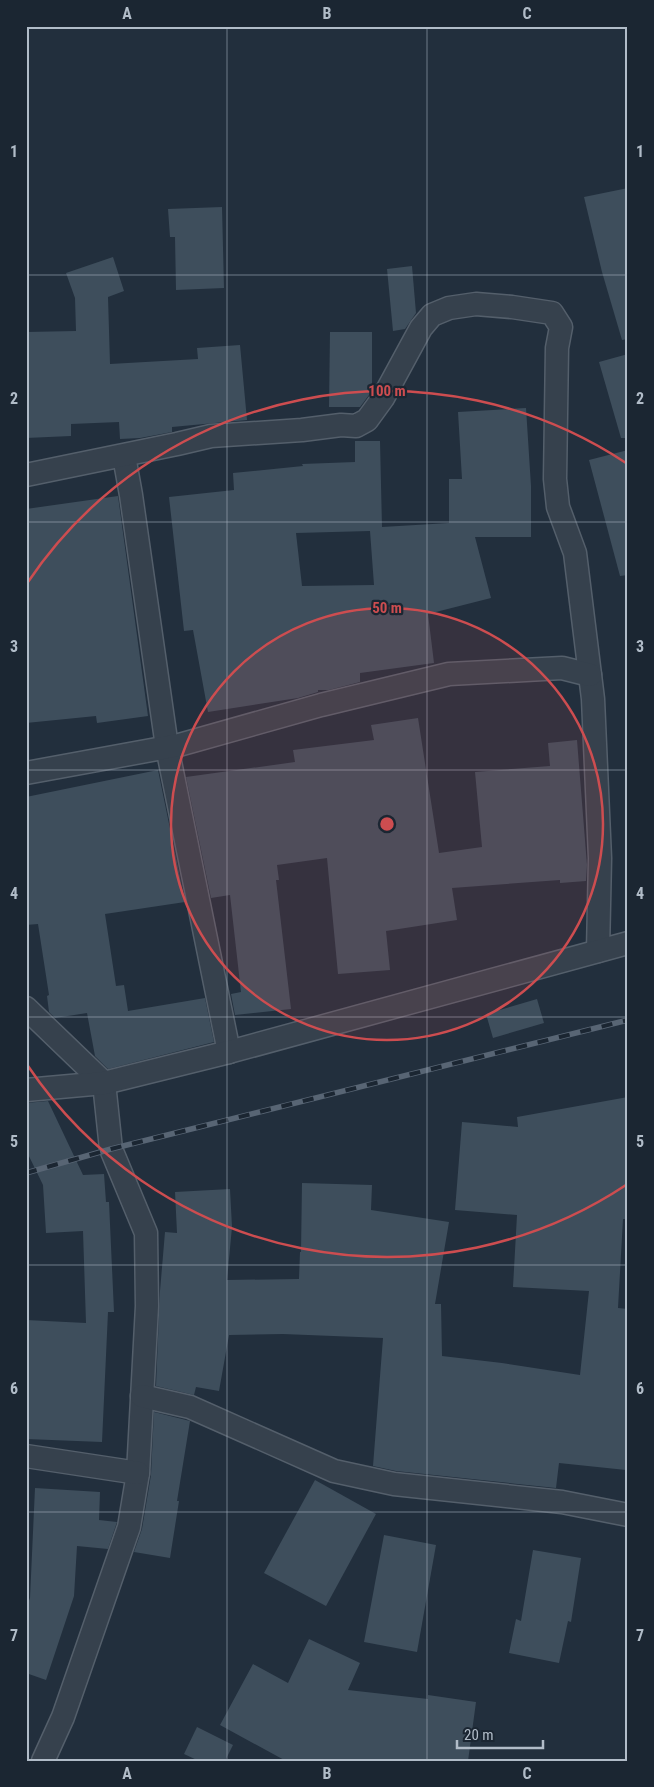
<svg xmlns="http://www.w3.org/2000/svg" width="654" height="1787" font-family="'Roboto Condensed',sans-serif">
	<rect width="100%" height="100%" fill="#222f3d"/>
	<g fill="#3e4e5c" fill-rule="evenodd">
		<polygon points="628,188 628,339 622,340 602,272 584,197"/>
		<polygon points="222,207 224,288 176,290 175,237 170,237 168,209"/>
		<polygon points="113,257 124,291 108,297 110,364 198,359 197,348 240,345 247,420 172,427 172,432 140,438 120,439 119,422 71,424 71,436 26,438 26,332 76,331 75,298 66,273"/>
		<polygon points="412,266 416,313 405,329 393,331 387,269"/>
		<polygon points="330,332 372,332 372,391 360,407 329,407"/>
		<polygon points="628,354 628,438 621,438 599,362"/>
		<path d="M526 408 531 486V537H475L491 598 428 614 434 663 360 673V682L329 690H318V692L298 698 208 712 193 630 184 631 169 497 234 490 233 473 303 466 302 464 355 462V441H380L382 527 449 523V479H462L458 412ZM370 531 374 585 302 586 296 533Z"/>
		<polygon points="628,450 628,575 620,576 589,460"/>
		<polygon points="118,496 148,716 97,723 96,716 26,723 26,509"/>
		<polygon points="418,718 439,853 482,847 475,772 550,766 548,743 577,740 587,865 586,881 560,883 560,880 452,888 457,920 386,931 390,970 338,974 327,858 277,865 279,880 276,880 291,1009 235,1015 231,994 241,992 230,895 211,898 186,777 295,762 293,750 374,740 371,725"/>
		<polygon points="158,770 185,902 105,914 116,986 124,985 128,1011 205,998 214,1042 108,1069 95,1056 87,1013 55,1018 49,1012 47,996 49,995 38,924 26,925 26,797"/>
		<polygon points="537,999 544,1023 493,1038 486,1014"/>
		<polygon points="628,1097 628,1219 623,1219 618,1308 628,1309 628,1454 626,1470 559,1463 556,1488 396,1471 373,1466 383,1338 283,1334 229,1335 219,1391 196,1387 194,1395 156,1386 160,1291 165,1232 177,1233 175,1192 230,1189 232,1227 227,1280 299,1279 300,1252 301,1252 302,1183 372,1185 371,1210 449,1222 435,1304 441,1304 442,1356 502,1363 580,1375 589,1291 513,1287 517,1215 455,1210 462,1122 518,1127 517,1117"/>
		<polygon points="48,1101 83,1175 104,1174 106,1202 109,1202 114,1312 108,1312 102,1442 26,1439 26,1320 86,1323 83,1231 46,1233 43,1185 26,1150 26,1103"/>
		<polygon points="154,1412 190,1421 177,1501 179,1501 170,1558 134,1552 142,1529 151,1475"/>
		<polygon points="315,1480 376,1514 326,1606 264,1573"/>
		<polygon points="35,1488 100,1492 99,1520 117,1522 108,1549 77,1546 74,1596 46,1680 26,1673 26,1609 30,1598"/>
		<polygon points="384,1535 436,1545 417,1652 364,1642"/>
		<polygon points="533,1550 581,1558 571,1622 568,1621 559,1663 509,1653 516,1619 521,1621"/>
		<polygon points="309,1639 360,1663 348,1690 428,1699 428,1695 476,1702 468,1761 286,1761 220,1725 253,1664 288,1683"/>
		<polygon points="197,1727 233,1745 225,1761 199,1761 184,1754"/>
	</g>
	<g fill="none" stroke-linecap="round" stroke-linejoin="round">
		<g stroke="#545f6b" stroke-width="25">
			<g id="street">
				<polyline points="124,456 131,495 167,747 229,1052"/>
				<polyline points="26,475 177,444 211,436 302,430 341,425 356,426 367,420 383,398 421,328 432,315 449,308 476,304 512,307 552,313 561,327 557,348 555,479 558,507 575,553 593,699 600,858 598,951"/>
				<polyline points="26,773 179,745 321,705 449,674 562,668 590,675"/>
				<polyline points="26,1008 104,1083 111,1149 146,1233 147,1306 138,1473 129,1527 63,1717 43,1761"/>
				<polyline points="26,1090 104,1083 229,1052 628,943"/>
				<polyline points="142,1396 190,1407 334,1471 394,1484 562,1502 628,1515"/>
				<polyline points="26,1456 138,1473"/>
			</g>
		</g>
		<use href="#street" stroke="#36414d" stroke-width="22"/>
		<g stroke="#586574" stroke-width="5.5">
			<polyline id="rail" points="26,1173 111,1149 628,1020"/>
		</g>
		<use href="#rail" stroke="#1b2632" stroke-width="4" stroke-dasharray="11" stroke-linecap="butt"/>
	</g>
	<path fill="none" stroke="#b1bcc8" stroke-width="1" stroke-opacity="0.55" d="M227 26V1761M427 26V1761M26 275H628M26 522H628M26 770H628M26 1017H628M26 1265H628M26 1512H628"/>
	<circle cx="387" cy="824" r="216" fill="#cd4d50" fill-opacity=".12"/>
	<g fill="none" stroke="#cd4d50" stroke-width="2.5">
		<circle cx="387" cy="824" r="216"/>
		<path d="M626 1185A433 433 0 0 1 28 1066M28 582A433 433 0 0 1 626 463"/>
	</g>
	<circle cx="387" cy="824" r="8" fill="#cd4d50" stroke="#1b2632" stroke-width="2.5"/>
	<g font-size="15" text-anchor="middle" font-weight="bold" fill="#cd4d50" stroke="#1b2632" stroke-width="4.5" stroke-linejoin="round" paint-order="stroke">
		<text x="387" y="396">100 m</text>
		<text x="387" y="613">50 m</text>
	</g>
	<rect width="654" height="1787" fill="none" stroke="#1b2632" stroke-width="55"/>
	<path d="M457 1740v8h86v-8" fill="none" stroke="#b1bcc8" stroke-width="2.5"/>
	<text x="464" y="1740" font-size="15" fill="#b1bcc8" stroke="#1b2632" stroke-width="4" paint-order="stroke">20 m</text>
	<rect x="28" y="28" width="598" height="1732" fill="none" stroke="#b1bcc8" stroke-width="2"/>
	<g font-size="16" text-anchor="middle" font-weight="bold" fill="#b1bcc8">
		<text x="127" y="19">A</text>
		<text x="327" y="19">B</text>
		<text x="527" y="19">C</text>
		<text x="14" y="157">1</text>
		<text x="640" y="157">1</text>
		<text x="14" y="404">2</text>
		<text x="640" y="404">2</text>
		<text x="14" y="652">3</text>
		<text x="640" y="652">3</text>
		<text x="14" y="899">4</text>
		<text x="640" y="899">4</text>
		<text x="14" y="1147">5</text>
		<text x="640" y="1147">5</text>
		<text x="14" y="1394">6</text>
		<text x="640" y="1394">6</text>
		<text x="14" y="1641">7</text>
		<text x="640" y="1641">7</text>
		<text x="127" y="1779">A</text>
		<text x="327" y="1779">B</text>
		<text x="527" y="1779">C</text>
	</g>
</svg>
